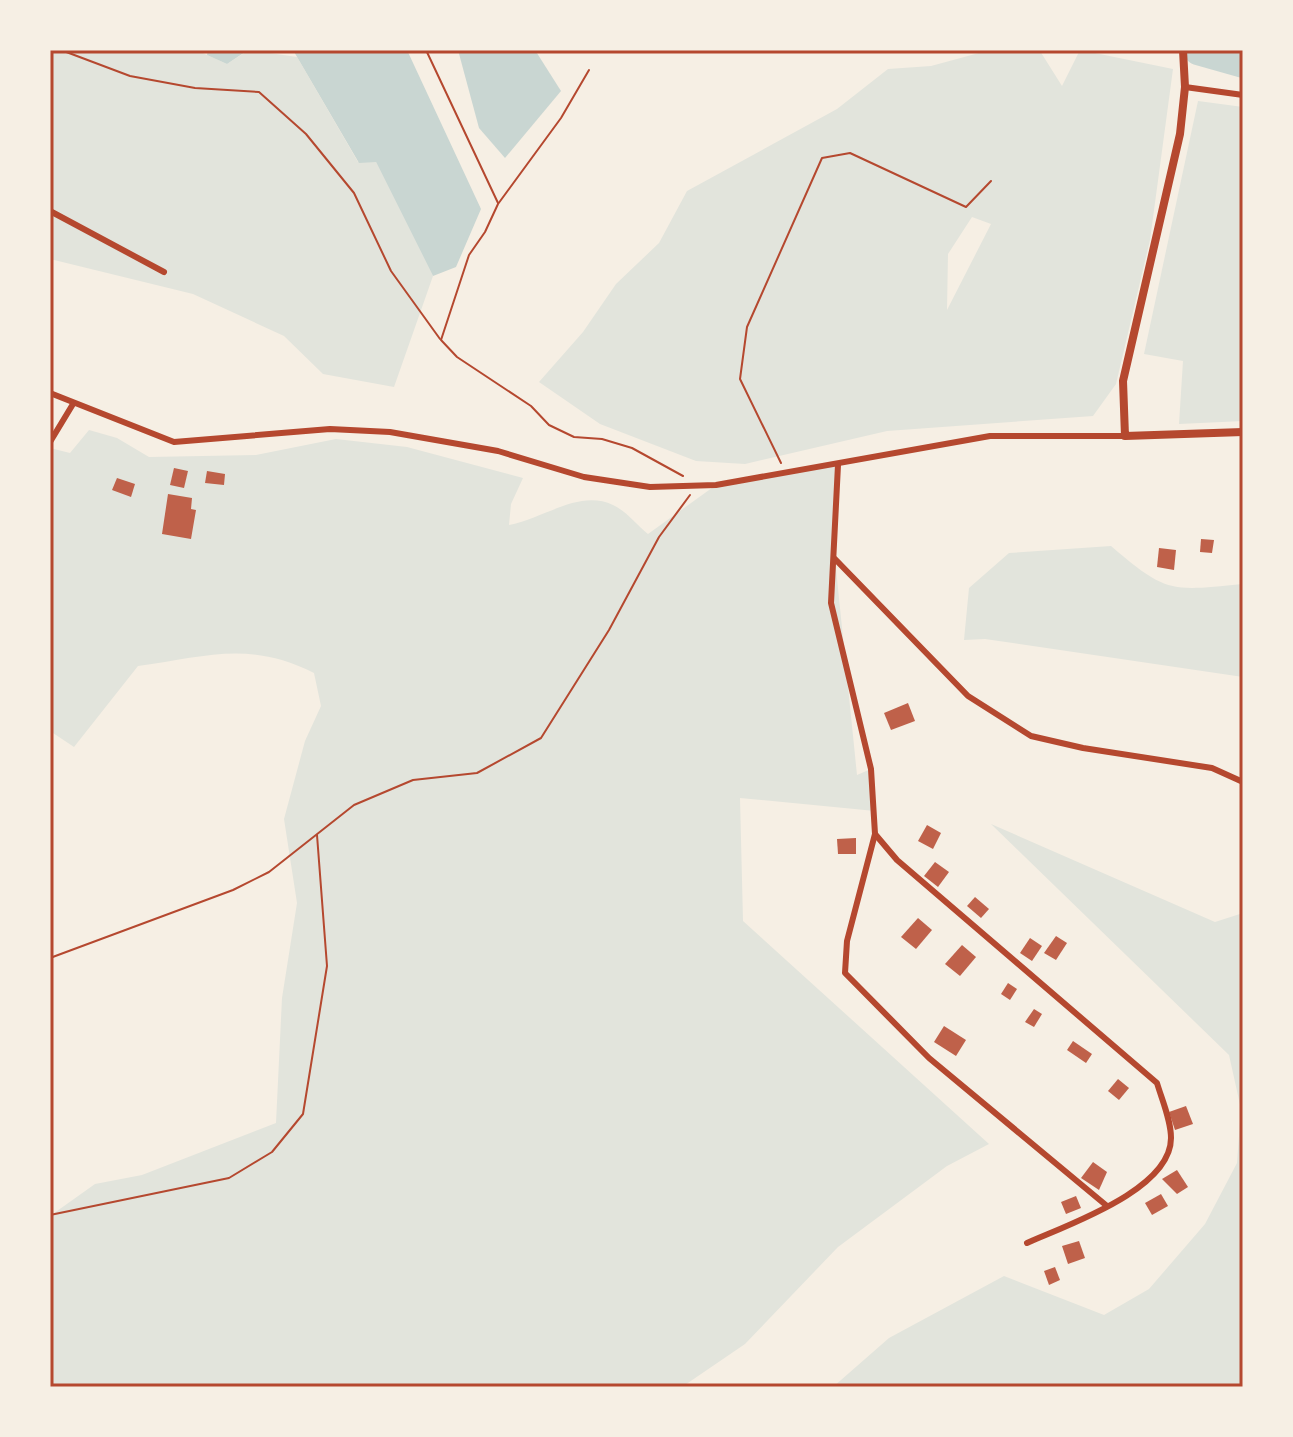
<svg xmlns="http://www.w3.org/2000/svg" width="1293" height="1437" font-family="'Nunito Sans',sans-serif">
	<rect width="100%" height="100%" fill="#f6efe4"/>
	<g fill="#e2e4dc" fill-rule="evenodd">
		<polygon points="50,50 196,50 227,64 249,50 297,57 358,162 376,162 433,276 394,387 323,374 284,336 193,294 50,259"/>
		<path d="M990 50 1040 51 1062 86 1080 50 1173 69 1150 240 1116 384 1093 416 887 431 745 464 696 461 600 424 539 382 583 332 616 284 659 243 687 191 837 109 888 69 931 66ZM972 217 991 224 947 310 948 254Z"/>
		<polygon points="1198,101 1243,107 1243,421 1179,424 1183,361 1144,354"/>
		<path d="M89 430 117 438 149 457 256 455 336 439 407 447 523 478 511 504 509 525C543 519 579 489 613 505 626 511 637 525 648 534L716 485 838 465 835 559 857 775 871 769 875 811 740 798 743 921 989 1144 947 1166 838 1247 745 1344 682 1387H50V1216L95 1184 142 1175 276 1123 282 998 297 903 284 819 305 741 321 706 314 673C248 640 206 657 138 666L74 747 50 731V448L70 453Z"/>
		<path d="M1111 546C1167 594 1171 591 1243 584V677L985 639 964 640 969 588 1009 553Z"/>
		<polygon points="991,824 1215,922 1243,913 1243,1387 833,1387 889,1338 1004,1276 1104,1315 1149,1289 1205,1224 1237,1163 1241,1109 1229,1055"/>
	</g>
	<g fill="#c9d6d2">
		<polygon points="208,50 248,50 227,64 207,55"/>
		<polygon points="293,50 407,50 481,209 456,267 433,276 376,162 359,163"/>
		<polygon points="458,50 535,50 561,91 505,158 479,128"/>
	</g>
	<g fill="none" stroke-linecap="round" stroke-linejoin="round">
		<polyline stroke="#c9d6d2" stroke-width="24" points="1197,53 1243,66"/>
	</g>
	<g fill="#bf614a">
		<polygon points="174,468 188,471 184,488 170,485"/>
		<polygon points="207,471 225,474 224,485 205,483"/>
		<polygon points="117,478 135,484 131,497 112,490"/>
		<polygon points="168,494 192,498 191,509 196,510 191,539 162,534"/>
		<polygon points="1201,539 1214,540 1212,553 1200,552"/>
		<polygon points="1159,548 1176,550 1174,570 1157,567"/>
		<polygon points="908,703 915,721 891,730 884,713"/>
		<polygon points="927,825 941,833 933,849 918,841"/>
		<polygon points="856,838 856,854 838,854 837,839"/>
		<polygon points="935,862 949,872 938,887 924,876"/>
		<polygon points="975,897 989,909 981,918 967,906"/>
		<polygon points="918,918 932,930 916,949 901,937"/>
		<polygon points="1056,936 1067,943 1056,960 1044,953"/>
		<polygon points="1030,938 1042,946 1032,961 1020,953"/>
		<polygon points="962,945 976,957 960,976 945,964"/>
		<polygon points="1008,983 1017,989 1010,1000 1001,994"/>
		<polygon points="1034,1009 1042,1014 1034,1027 1025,1022"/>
		<polygon points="944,1026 966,1040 956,1056 934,1042"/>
		<polygon points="1073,1041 1092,1054 1086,1063 1067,1050"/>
		<polygon points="1118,1079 1129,1088 1119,1100 1108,1091"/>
		<polygon points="1186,1106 1193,1124 1175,1130 1169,1112"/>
		<polygon points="1093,1162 1107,1172 1099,1190 1081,1178"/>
		<polygon points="1177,1170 1188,1187 1177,1194 1162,1179"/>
		<polygon points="1161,1194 1168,1206 1152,1215 1145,1203"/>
		<polygon points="1076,1196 1081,1208 1066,1214 1061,1202"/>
		<polygon points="1079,1241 1085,1258 1068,1264 1062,1246"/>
		<polygon points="1055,1267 1060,1280 1049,1285 1044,1271"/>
	</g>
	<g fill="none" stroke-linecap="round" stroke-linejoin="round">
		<g stroke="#b5482f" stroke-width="2">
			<polyline points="61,50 130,76 195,88 259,92 306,134 354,193 391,271 440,339"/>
			<polyline points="426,50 498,203"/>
			<polyline points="589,70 561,118 498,204 485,232 469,255 441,340 457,357 531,406 549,425 574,437 602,439 632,448 683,476"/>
			<polyline points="781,463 740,379 747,327 822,158 850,153 966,207 991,181"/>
			<polyline points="50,958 233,890 269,872 354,805 413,780 477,773 541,738 609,630 659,537 690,495"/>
			<polyline points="50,1215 229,1178 272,1152 303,1114 327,966 317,835"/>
		</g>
		<g stroke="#b5482f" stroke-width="6">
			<polyline points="1185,87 1243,95"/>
			<polyline points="50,211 164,272"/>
			<polyline points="50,393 174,442 330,429 390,432 498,451 584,477 650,487 716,485 990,436 1125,436"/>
			<polyline points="50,442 73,404"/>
			<path d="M838 465 831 603 871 769 875 834 897 860 1157 1083C1162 1100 1171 1120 1171 1138 1171 1190 1067 1225 1027 1243"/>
			<polyline points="835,559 968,696 1031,736 1083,748 1212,768 1243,782"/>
			<polyline points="875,834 847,941 845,973 929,1058 1107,1206"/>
		</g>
		<polyline stroke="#b5482f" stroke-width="8" points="1183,50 1185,87 1180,134 1123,381 1125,436 1243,432"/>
	</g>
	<rect width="1293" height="1437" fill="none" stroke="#f6efe4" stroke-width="104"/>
	<rect x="52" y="52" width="1189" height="1333" fill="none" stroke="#b5482f" stroke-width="3"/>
</svg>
